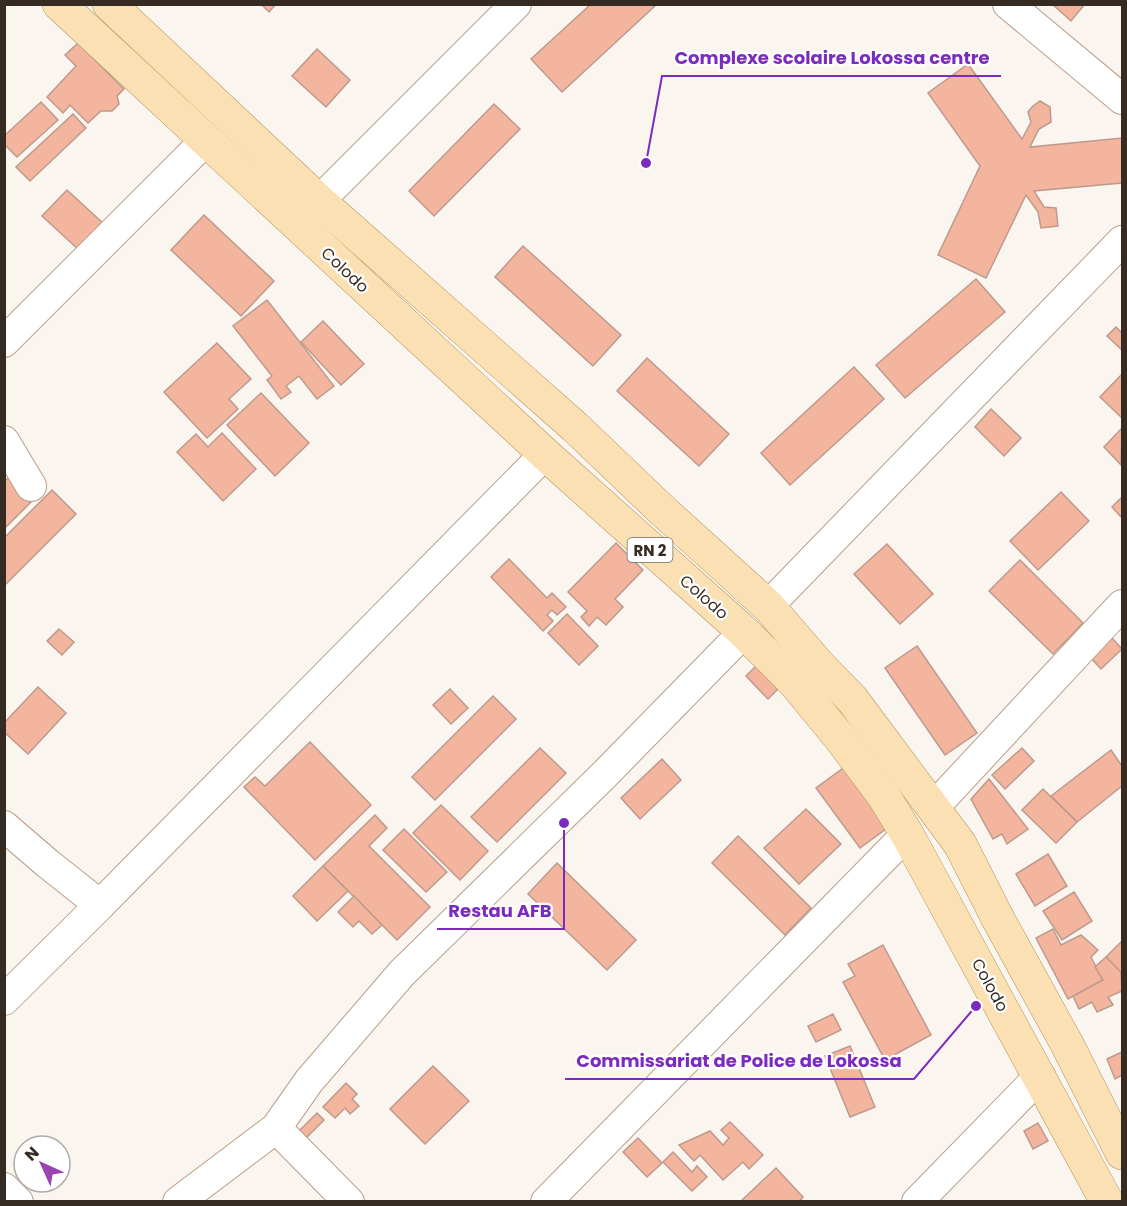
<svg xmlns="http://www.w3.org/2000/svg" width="1127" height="1206" font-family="Poppins,sans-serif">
	<rect width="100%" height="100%" fill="#fbf5f0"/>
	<g fill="#f4b59f" stroke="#bd9a8d" stroke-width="1.5">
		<polygon points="261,4 276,4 269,12"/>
		<polygon points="591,4 656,5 562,92 531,59"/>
		<polygon points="1052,4 1085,4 1071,21"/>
		<polygon points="78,43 124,89 117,96 119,104 112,111 101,111 88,123 70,105 63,113 47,97 76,66 65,55"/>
		<polygon points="317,49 350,80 326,107 292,76"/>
		<polygon points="968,64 1022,139 1031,122 1028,112 1033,106 1040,101 1050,107 1051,122 1039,129 1030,147 1122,138 1122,183 1034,191 1044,207 1056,208 1058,226 1041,228 1038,212 1026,195 986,278 938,255 980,166 928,93"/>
		<polygon points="41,102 58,120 17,157 4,144 4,136"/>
		<polygon points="494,104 520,129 434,216 409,191"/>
		<polygon points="73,114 86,128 30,181 16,167"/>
		<polygon points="67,190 105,225 80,251 42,216"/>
		<polygon points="204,215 274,281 241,316 171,250"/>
		<polygon points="523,246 621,335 593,366 495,277"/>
		<polygon points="976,279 1005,312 905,398 876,365"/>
		<polygon points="267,300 334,386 317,399 299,376 286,386 291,392 281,399 267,380 272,376 233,326"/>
		<polygon points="323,321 364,364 341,385 301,342"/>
		<polygon points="1116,327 1122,333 1122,350 1107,336"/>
		<polygon points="217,343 251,379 229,399 238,409 207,438 164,392"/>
		<polygon points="647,358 729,434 699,466 617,391"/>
		<polygon points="854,367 884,399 790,485 761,453"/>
		<polygon points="1122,374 1122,418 1100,397"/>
		<polygon points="261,393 309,443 275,476 227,425"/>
		<polygon points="991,409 1021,438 1004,456 975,427"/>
		<polygon points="1121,429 1122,430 1121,465 1104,447"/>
		<polygon points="222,433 256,469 223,501 177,452 196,434 208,447"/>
		<polygon points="10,476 34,499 4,529 4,482"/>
		<polygon points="52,490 76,514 4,586 4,538"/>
		<polygon points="1061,492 1089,521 1038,570 1010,541"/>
		<polygon points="1122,497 1122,518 1112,507"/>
		<polygon points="616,543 643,570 615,599 623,607 606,625 597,617 589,626 581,617 587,611 568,592"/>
		<polygon points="887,544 933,594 900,624 854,574"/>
		<polygon points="509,559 547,598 552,593 566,607 557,615 552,610 547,615 553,621 543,631 491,577"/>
		<polygon points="1020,560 1083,623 1053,654 989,591"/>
		<polygon points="567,614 598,646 579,665 548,633"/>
		<polygon points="59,629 74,642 62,655 47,641"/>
		<polygon points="1112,638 1122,649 1101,669 1091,658"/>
		<polygon points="917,646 977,733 945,755 885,668"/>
		<polygon points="758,664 780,687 768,699 746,676"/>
		<polygon points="38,687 66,713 28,754 4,732 4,723"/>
		<polygon points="450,689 468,708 451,724 433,705"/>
		<polygon points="493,696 516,719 435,800 412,777"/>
		<polygon points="310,742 371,805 315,860 244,787 255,777 265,786"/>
		<polygon points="540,748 566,773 497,842 471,817"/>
		<polygon points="1022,748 1034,761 1005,789 992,775"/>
		<polygon points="1111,750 1122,766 1122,786 1077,822 1051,796"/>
		<polygon points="662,759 681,780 640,819 621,798"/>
		<polygon points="846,766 890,826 860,848 816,788"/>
		<polygon points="989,779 1028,829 1007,844 1002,834 993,839 971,799"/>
		<polygon points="1043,789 1077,822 1056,843 1022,810"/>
		<polygon points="441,805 488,851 460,880 413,833"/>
		<polygon points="806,809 841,844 799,884 764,848"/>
		<polygon points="375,815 387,828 369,846 430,907 397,940 323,866"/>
		<polygon points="404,829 447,872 426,892 383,850"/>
		<polygon points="738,836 811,908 785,935 712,863"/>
		<polygon points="1048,854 1067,886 1035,906 1016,874"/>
		<polygon points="557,863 636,940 607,970 528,894"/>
		<polygon points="323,866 348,891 317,921 293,896"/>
		<polygon points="1074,892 1092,921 1062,940 1043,911"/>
		<polygon points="354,896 382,925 372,934 359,921 353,927 338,912"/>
		<polygon points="1053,929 1061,945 1081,935 1098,950 1091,957 1103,980 1068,999 1036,938"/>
		<polygon points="1122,941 1122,974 1106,957"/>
		<polygon points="883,945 931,1035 885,1060 843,982 855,976 848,964"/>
		<polygon points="1106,957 1121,972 1122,991 1108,997 1113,1005 1097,1012 1092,1002 1079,1009 1073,996 1103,980 1095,967"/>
		<polygon points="833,1014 841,1030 816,1042 808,1026"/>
		<polygon points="850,1046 875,1107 850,1117 825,1056"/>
		<polygon points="1122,1052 1122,1075 1115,1079 1107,1059"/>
		<polygon points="433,1066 469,1101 425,1144 390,1109"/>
		<polygon points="346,1083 357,1094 352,1099 359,1106 350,1114 345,1108 335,1118 323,1107"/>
		<polygon points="317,1113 324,1120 304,1140 297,1133"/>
		<polygon points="730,1122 763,1155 749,1169 743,1162 723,1180 700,1155 694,1161 679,1145 710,1131 723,1145 729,1138 721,1130"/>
		<polygon points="1038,1123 1048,1141 1033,1149 1024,1131"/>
		<polygon points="638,1138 662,1163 647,1177 623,1152"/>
		<polygon points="673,1152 692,1172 697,1166 707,1177 692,1191 663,1162"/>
		<polygon points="776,1168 803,1197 799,1202 740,1202"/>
	</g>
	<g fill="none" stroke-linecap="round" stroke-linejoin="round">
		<g stroke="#bb9f88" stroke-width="32">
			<g id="minor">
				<polyline points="1008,4 1122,99"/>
				<polyline points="319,201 516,4"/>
				<polyline points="4,342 205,141"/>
				<polyline points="4,441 31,486"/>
				<polyline points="768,606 1122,241"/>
				<polyline points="933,808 1122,605"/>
				<polyline points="4,826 47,863 100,905 4,1000"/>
				<polyline points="100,905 545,454"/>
				<polyline points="4,1188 18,1202"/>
				<polyline points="178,1202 276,1128"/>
				<polyline points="349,1202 276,1128 309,1081 402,973 604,775 744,632"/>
				<polyline points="546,1202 907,834"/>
				<polyline points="917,1202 1040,1076"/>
			</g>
		</g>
		<g stroke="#b3935e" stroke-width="34">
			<g id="major">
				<polyline points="59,4 545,454 744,632 794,682 841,739 883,795 907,834 1107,1202"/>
				<polyline points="109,4 319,201 575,427 663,511 768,606 819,665 852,699 960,844 997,917 1068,1046 1122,1153"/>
			</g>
		</g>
		<use href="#minor" stroke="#fff" stroke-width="30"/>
		<use href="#major" stroke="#fae0b2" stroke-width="33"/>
	</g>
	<g text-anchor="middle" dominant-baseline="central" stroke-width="4.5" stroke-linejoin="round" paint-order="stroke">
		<rect fill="#fff" stroke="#726b64" stroke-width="1.5" x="627.5" y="538" width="45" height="24" rx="4.5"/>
		<g font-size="15" font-weight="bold" fill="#362b22">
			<text x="650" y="550">RN 2</text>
		</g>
		<g font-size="16" fill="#362b22" stroke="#fff">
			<text transform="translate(345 270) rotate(43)">Colodo</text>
			<text transform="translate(704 597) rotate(41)">Colodo</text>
			<text transform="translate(990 985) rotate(61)">Colodo</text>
		</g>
	</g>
	<path fill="none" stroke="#7b2cbf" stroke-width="2" d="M646 163L662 76H1001M564 823L564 929H437M976 1006L914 1079H565"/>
	<g fill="#7b2cbf" stroke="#fff" stroke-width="2">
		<circle cx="646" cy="163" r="6"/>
		<circle cx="564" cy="823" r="6"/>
		<circle cx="976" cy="1006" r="6"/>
	</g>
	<g font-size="18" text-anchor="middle" font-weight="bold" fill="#7b2cbf" stroke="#fff" stroke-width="4.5" stroke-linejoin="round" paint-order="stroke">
		<text x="832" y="64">Complexe scolaire Lokossa centre</text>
		<text x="500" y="917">Restau AFB</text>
		<text x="739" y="1067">Commissariat de Police de Lokossa</text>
	</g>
	<rect width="1127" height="1206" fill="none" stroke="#362b22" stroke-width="12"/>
	<g transform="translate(42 1164) rotate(315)"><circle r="28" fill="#ffffff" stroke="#afaaa7" stroke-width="1.5"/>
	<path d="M0-4.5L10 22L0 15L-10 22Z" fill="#9a44b2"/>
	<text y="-9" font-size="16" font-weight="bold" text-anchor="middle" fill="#362b22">N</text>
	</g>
</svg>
